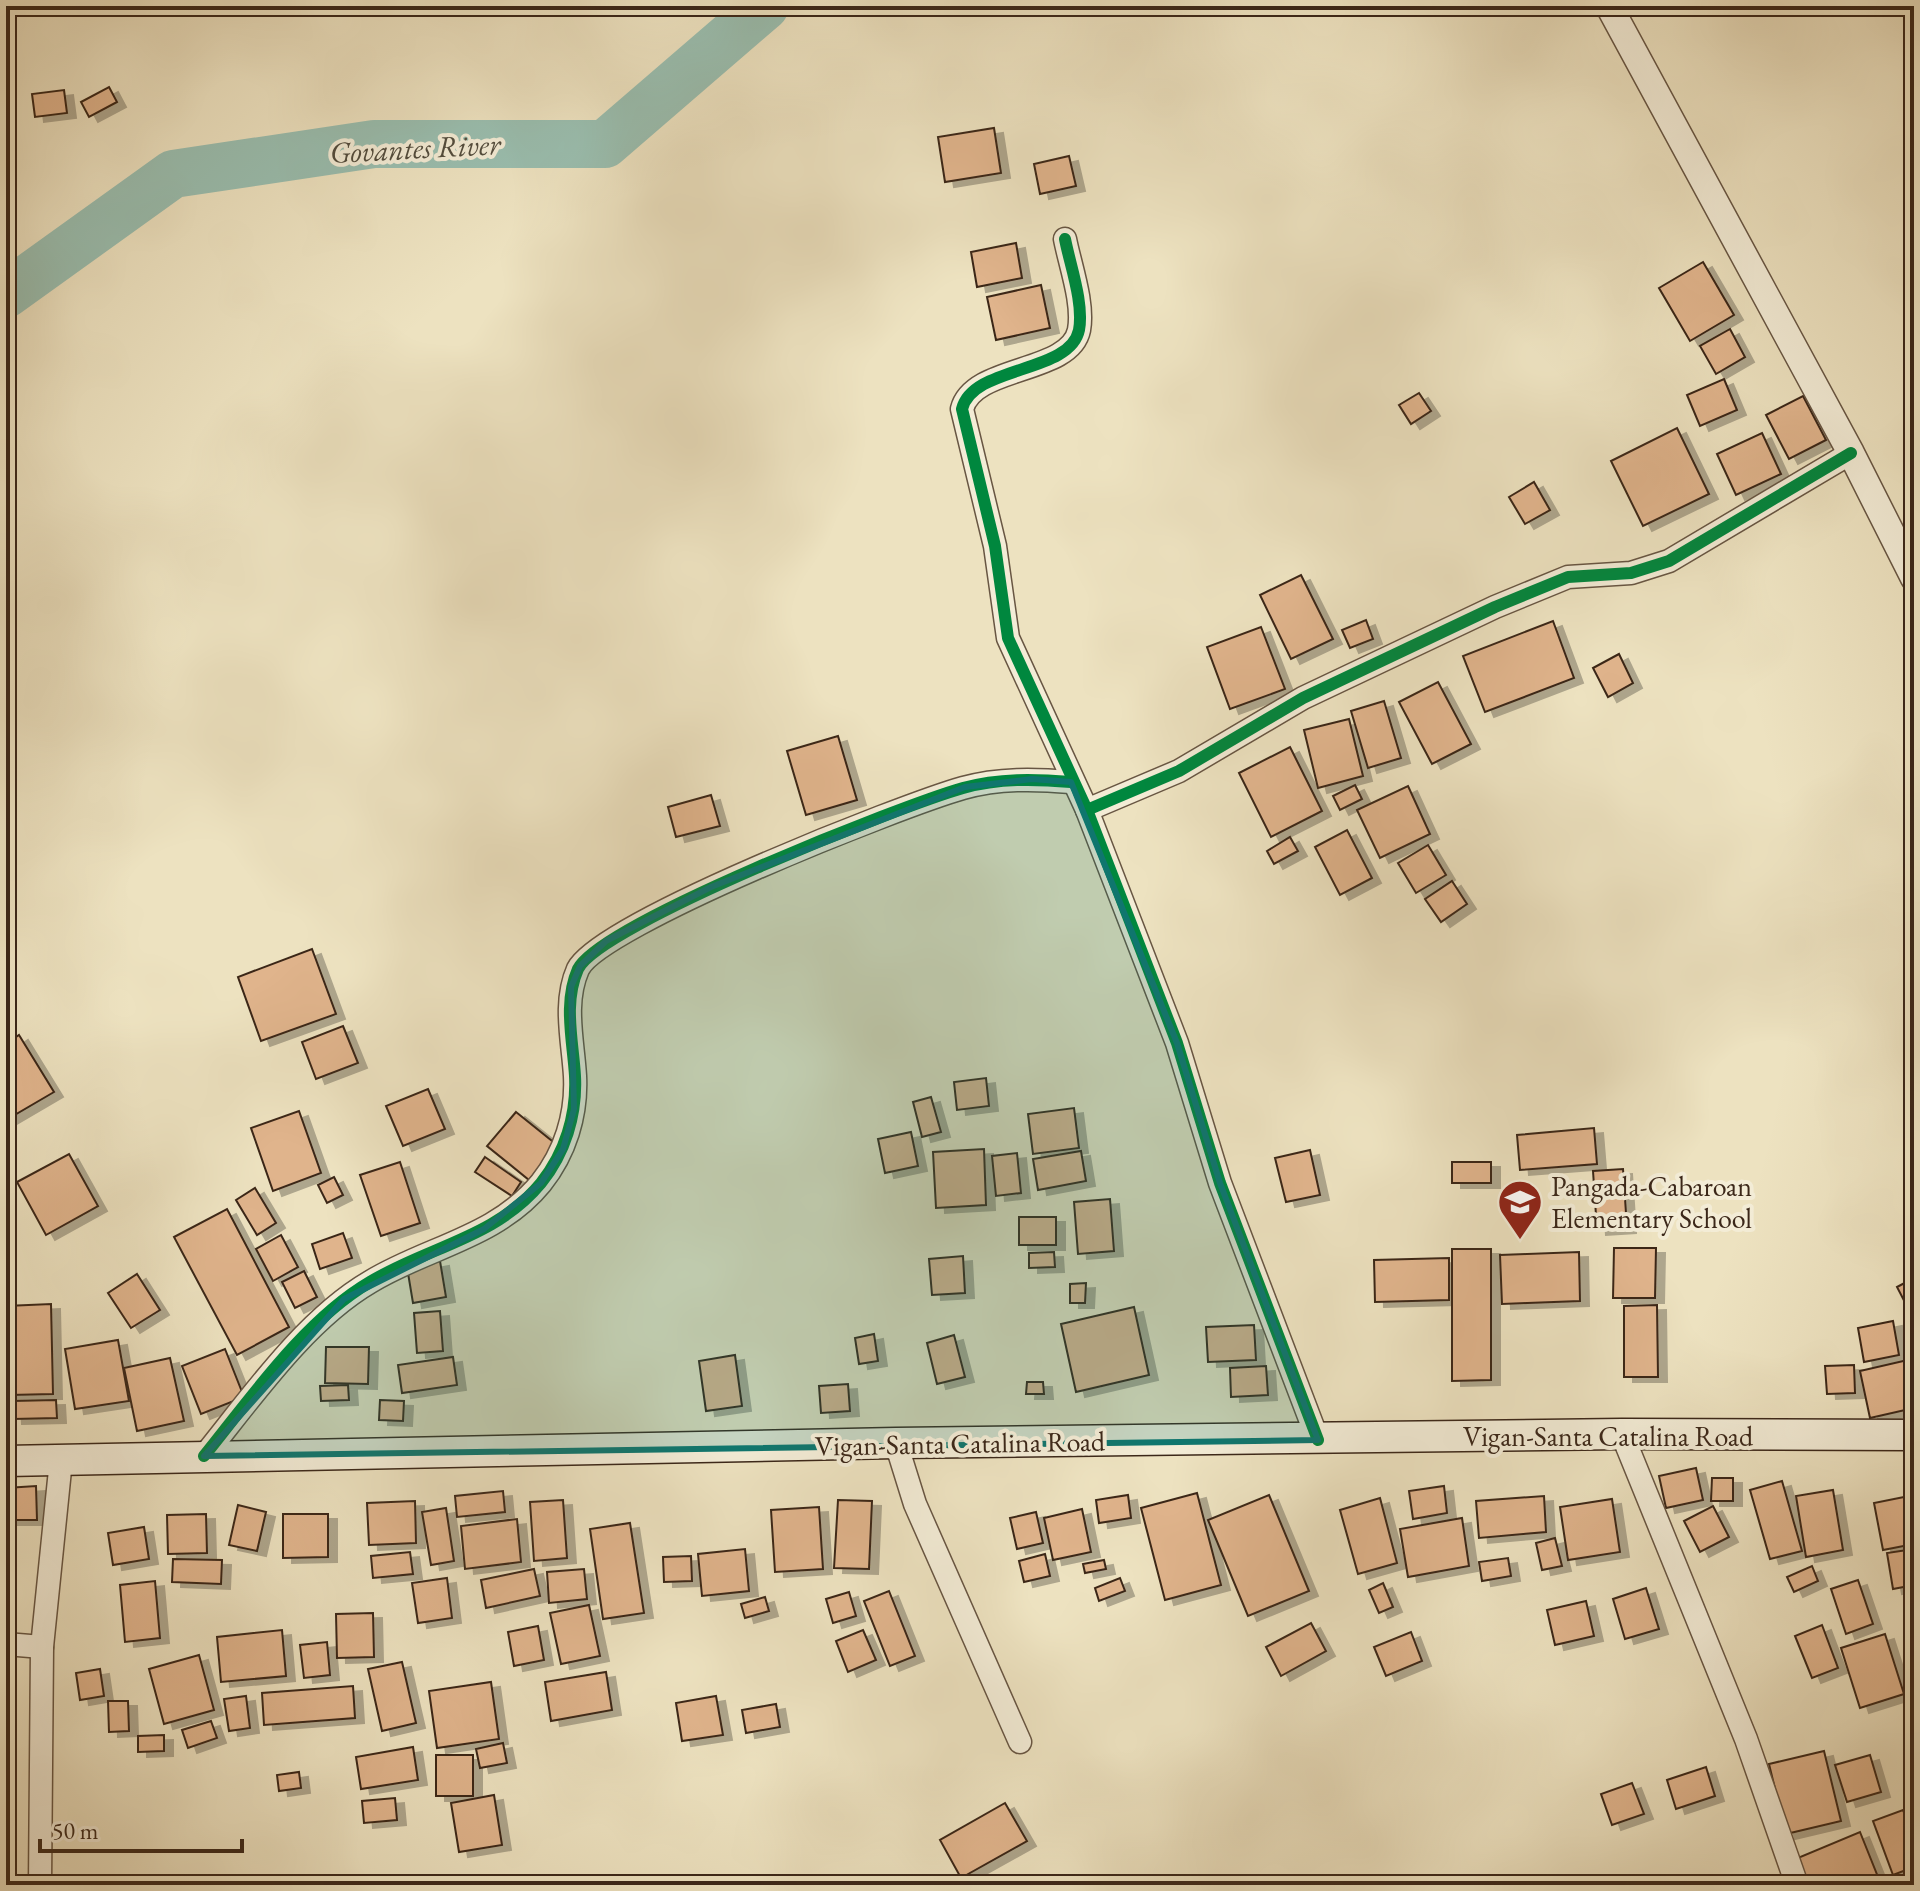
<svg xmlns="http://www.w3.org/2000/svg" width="1920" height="1891" font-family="'EB Garamond',serif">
	<defs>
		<filter id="shadow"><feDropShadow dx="9" dy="5" stdDeviation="0" flood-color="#0004"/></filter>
	</defs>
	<rect width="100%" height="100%" fill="#ede2c0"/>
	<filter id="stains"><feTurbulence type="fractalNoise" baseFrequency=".0025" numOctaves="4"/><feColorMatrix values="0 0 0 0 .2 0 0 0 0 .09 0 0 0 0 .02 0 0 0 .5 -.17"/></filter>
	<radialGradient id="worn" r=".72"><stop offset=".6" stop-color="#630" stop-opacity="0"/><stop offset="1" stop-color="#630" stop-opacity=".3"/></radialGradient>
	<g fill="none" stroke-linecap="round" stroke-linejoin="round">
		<polyline stroke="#9abeaf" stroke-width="48" points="6,294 173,174 374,144 605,144 765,6"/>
	</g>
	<g fill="#e0b48c" stroke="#3b2719" stroke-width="2" filter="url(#shadow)">
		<polygon points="109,87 117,102 89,117 81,102"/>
		<polygon points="64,90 67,113 35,117 32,94"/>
		<polygon points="994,128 1001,173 945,182 938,137"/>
		<polygon points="1069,156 1076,186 1040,194 1034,164"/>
		<polygon points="1016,243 1022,278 977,287 971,252"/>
		<polygon points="1703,262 1734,315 1690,341 1659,288"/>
		<polygon points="1041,285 1050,328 996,340 987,297"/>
		<polygon points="1730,329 1745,357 1716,374 1700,346"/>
		<polygon points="1724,379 1737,410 1700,426 1687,395"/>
		<polygon points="1419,393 1431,411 1411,424 1399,405"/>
		<polygon points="1803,396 1826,440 1789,459 1766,415"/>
		<polygon points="1677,428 1709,494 1643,526 1611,461"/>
		<polygon points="1762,433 1781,474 1736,495 1717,454"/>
		<polygon points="1534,482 1550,510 1525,524 1509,497"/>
		<polygon points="1301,575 1333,639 1291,659 1260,595"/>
		<polygon points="1366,620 1373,639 1350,648 1342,630"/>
		<polygon points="1553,621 1574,678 1485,712 1463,656"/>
		<polygon points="1261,627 1285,689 1230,709 1207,647"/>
		<polygon points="1619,654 1633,683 1608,697 1593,668"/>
		<polygon points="1438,682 1471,744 1432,764 1399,702"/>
		<polygon points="1384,701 1401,758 1368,768 1351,711"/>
		<polygon points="1349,719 1363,776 1318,788 1304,730"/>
		<polygon points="838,736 857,800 806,815 787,751"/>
		<polygon points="1290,747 1322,811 1271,837 1239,773"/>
		<polygon points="1355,785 1362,799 1340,810 1333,796"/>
		<polygon points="1408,786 1430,834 1380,858 1357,810"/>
		<polygon points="711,795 720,826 676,837 668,807"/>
		<polygon points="1347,830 1372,878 1340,895 1315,847"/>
		<polygon points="1290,837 1298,851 1274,864 1267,851"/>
		<polygon points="1428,845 1446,875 1416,893 1398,863"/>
		<polygon points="1452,881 1467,904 1441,922 1425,899"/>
		<polygon points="312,949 336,1014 261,1041 238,977"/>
		<polygon points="343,1026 358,1063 316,1079 302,1042"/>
		<polygon points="19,1035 54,1092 6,1120 6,1044"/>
		<polygon points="986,1078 989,1106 957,1110 954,1082"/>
		<polygon points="428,1089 445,1129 403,1146 386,1106"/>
		<polygon points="931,1097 941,1132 922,1137 913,1102"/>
		<polygon points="1074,1108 1079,1148 1033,1154 1028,1114"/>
		<polygon points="299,1111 321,1173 273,1191 251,1128"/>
		<polygon points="516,1112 557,1145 529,1180 487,1146"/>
		<polygon points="1594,1128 1597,1164 1520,1170 1517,1135"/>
		<polygon points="911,1132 918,1166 885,1173 878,1139"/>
		<polygon points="984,1149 986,1205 936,1208 933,1152"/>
		<polygon points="1310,1150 1320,1195 1286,1202 1275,1158"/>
		<polygon points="1081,1151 1086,1181 1038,1190 1033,1159"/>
		<polygon points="1017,1153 1021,1193 996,1196 992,1156"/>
		<polygon points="69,1154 98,1206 46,1235 17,1182"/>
		<polygon points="485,1157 521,1182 512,1196 475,1172"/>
		<polygon points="400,1162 420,1223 381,1236 360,1175"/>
		<rect x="1452" y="1162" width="39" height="21"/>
		<polygon points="1623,1169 1627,1228 1597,1230 1593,1171"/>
		<polygon points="334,1177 343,1195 327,1203 318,1185"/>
		<polygon points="255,1188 276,1223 257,1235 236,1200"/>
		<polygon points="1110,1199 1114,1251 1078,1254 1074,1202"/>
		<polygon points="227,1209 289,1327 237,1355 174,1237"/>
		<rect x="1019" y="1217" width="37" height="28"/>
		<polygon points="343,1233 352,1258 320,1269 312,1244"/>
		<polygon points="281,1235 298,1267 273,1281 256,1249"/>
		<polygon points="1614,1248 1656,1248 1655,1298 1613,1298"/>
		<polygon points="1452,1249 1491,1249 1491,1380 1452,1381"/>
		<polygon points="1054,1252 1055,1267 1029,1268 1029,1253"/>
		<polygon points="1579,1252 1580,1301 1502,1304 1500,1255"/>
		<polygon points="963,1256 965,1293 932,1295 929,1259"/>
		<polygon points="1449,1258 1449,1300 1375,1302 1374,1260"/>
		<polygon points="440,1261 446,1297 413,1303 407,1267"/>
		<polygon points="304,1271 317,1297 295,1308 282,1282"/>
		<polygon points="137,1274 160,1310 131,1328 108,1293"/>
		<polygon points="1914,1278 1914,1313 1911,1314 1897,1287"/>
		<polygon points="1086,1283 1085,1303 1070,1303 1070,1284"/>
		<polygon points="51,1304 53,1394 9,1395 6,1306"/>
		<polygon points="1657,1305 1658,1377 1624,1377 1624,1306"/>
		<polygon points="1134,1307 1149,1375 1076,1392 1061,1324"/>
		<polygon points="440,1311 443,1351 417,1353 414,1313"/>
		<polygon points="1893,1321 1899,1355 1864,1362 1858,1328"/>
		<polygon points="1254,1325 1256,1360 1208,1362 1206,1327"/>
		<polygon points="874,1334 878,1361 859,1364 855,1338"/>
		<polygon points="954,1335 965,1377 937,1384 927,1343"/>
		<polygon points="118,1340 129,1401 75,1409 65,1349"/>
		<polygon points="326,1347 369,1347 368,1384 325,1383"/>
		<polygon points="225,1349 244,1397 201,1414 182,1366"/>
		<polygon points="735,1355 742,1406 706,1411 699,1361"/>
		<polygon points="453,1357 457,1385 402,1393 398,1365"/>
		<polygon points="170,1358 184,1421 137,1431 124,1368"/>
		<polygon points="1912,1359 1914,1408 1870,1418 1860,1371"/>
		<polygon points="1854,1365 1855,1393 1827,1394 1825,1366"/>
		<polygon points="1266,1366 1268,1395 1231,1397 1230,1368"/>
		<polygon points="1027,1382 1043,1382 1044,1394 1026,1394"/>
		<polygon points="848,1384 850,1411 821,1413 819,1386"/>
		<polygon points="348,1385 349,1400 321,1401 320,1386"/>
		<polygon points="56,1400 57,1418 13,1419 12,1401"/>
		<polygon points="380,1400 404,1401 403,1421 379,1420"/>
		<polygon points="1696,1468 1703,1500 1666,1508 1659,1476"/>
		<polygon points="1712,1478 1733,1478 1733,1501 1711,1501"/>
		<polygon points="1782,1481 1802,1551 1770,1559 1750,1490"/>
		<polygon points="36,1486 37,1520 6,1520 6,1488"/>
		<polygon points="1444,1486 1447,1513 1413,1519 1409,1491"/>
		<polygon points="1833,1490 1843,1550 1806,1557 1796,1496"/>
		<polygon points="503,1491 505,1512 457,1517 455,1496"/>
		<polygon points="1197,1493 1221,1585 1165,1600 1141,1508"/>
		<polygon points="1128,1495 1131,1518 1099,1523 1096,1500"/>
		<polygon points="1269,1495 1309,1591 1248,1616 1208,1520"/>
		<polygon points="1914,1495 1914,1544 1883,1550 1874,1503"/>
		<polygon points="1544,1496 1546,1532 1479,1538 1476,1501"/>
		<polygon points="1380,1498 1397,1563 1358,1574 1340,1510"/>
		<polygon points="1612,1499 1620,1552 1568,1560 1560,1507"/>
		<polygon points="563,1500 567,1558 534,1561 530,1502"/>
		<polygon points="838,1500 872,1501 869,1569 834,1568"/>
		<polygon points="415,1501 416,1543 369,1545 367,1503"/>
		<polygon points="238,1505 266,1512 257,1551 229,1545"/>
		<polygon points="1713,1506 1729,1537 1700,1552 1684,1521"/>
		<polygon points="819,1507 823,1569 775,1572 771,1510"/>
		<polygon points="446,1508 454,1561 431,1565 422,1512"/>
		<polygon points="1082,1509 1091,1552 1053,1560 1044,1518"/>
		<polygon points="1036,1512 1043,1543 1017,1549 1010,1518"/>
		<polygon points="206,1514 207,1553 168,1554 167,1515"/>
		<polygon points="283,1514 328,1514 328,1557 283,1558"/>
		<polygon points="1462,1518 1469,1566 1408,1577 1400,1529"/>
		<polygon points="517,1519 521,1562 465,1569 461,1526"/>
		<polygon points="630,1523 644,1613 603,1619 590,1529"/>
		<polygon points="144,1527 149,1559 113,1565 108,1533"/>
		<polygon points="1555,1538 1562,1566 1542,1570 1536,1543"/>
		<polygon points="745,1549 749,1591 702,1596 698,1554"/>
		<polygon points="1914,1549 1914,1585 1893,1589 1887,1553"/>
		<polygon points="410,1552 413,1574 373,1578 371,1556"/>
		<polygon points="1045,1554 1050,1576 1024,1582 1019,1561"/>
		<polygon points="691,1556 692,1581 664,1582 663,1557"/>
		<polygon points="1508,1558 1511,1576 1482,1581 1479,1562"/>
		<polygon points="173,1559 222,1560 221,1584 172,1582"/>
		<polygon points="1104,1560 1106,1569 1085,1573 1083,1564"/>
		<polygon points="1812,1566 1818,1581 1794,1592 1787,1577"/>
		<polygon points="534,1569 540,1596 486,1608 481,1580"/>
		<polygon points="584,1569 587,1599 549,1603 547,1572"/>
		<polygon points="447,1578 452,1618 418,1623 412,1583"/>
		<polygon points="1120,1578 1125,1591 1099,1601 1095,1588"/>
		<polygon points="1858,1580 1873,1624 1846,1634 1831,1589"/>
		<polygon points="155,1581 160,1638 125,1642 120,1585"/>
		<polygon points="1383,1583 1393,1607 1379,1613 1369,1590"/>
		<polygon points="1646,1588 1659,1629 1625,1639 1613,1599"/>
		<polygon points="889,1591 915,1656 890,1666 864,1601"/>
		<polygon points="849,1592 856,1616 833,1623 826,1599"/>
		<polygon points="765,1597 769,1611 745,1618 741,1604"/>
		<polygon points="1586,1601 1594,1636 1555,1645 1547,1610"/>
		<polygon points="589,1605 600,1656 561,1664 550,1613"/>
		<polygon points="373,1613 374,1657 337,1658 336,1614"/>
		<polygon points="1311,1623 1326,1651 1281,1676 1266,1647"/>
		<polygon points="1822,1625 1838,1668 1812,1678 1795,1636"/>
		<polygon points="538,1626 544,1660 514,1666 508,1632"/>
		<polygon points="282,1630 286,1676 221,1682 217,1637"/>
		<polygon points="863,1630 876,1660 848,1672 836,1641"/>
		<polygon points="1411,1632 1422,1661 1386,1676 1374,1647"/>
		<polygon points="1885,1634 1904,1694 1860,1708 1841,1648"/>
		<polygon points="327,1642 330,1675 304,1678 300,1645"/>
		<polygon points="199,1655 214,1710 164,1724 149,1669"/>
		<polygon points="402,1662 416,1723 382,1731 368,1669"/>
		<polygon points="100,1669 104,1696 80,1700 76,1673"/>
		<polygon points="606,1672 612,1710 551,1721 545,1682"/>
		<polygon points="491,1682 499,1739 437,1748 429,1691"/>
		<polygon points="353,1686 355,1718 264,1725 262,1693"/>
		<polygon points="246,1696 250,1728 229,1731 224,1699"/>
		<polygon points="716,1696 723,1735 682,1741 676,1703"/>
		<polygon points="108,1701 128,1701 129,1731 109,1732"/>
		<polygon points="776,1704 780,1727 746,1733 742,1710"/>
		<polygon points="211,1721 217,1738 188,1748 182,1730"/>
		<polygon points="164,1735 164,1751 138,1752 138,1736"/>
		<polygon points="503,1743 507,1763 480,1768 476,1749"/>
		<polygon points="413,1747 418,1780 361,1789 356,1757"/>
		<polygon points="1824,1751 1841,1821 1786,1834 1769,1764"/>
		<rect x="436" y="1755" width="37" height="41"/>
		<polygon points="1870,1755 1881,1792 1847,1802 1835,1765"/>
		<polygon points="1706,1767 1715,1796 1676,1809 1667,1780"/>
		<polygon points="299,1772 301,1788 279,1791 277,1775"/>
		<polygon points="1632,1783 1644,1814 1612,1825 1601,1794"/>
		<polygon points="494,1795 502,1845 459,1852 451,1803"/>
		<polygon points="395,1798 397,1820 364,1823 362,1801"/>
		<polygon points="1005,1803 1027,1841 961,1878 940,1840"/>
		<polygon points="1903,1810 1914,1840 1914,1867 1893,1875 1873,1821"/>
		<polygon points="1860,1832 1880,1882 1872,1885 1803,1885 1793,1860"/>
	</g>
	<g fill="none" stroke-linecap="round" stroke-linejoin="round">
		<g stroke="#685643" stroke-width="25">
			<g id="minor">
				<path d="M1065 239C1070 265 1084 303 1079 330 1070 374 973 365 962 409L995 546 1008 638 1087 810 1177 1043 1220 1183 1318 1440"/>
				<polyline points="1087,810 1179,771 1303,698 1495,607 1568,577 1631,573 1669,561 1851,453"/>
				<polyline points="1622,1434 1746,1739 1797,1885"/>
				<polyline points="896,1443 915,1504 1020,1742"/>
				<path d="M204 1456C251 1398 305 1320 370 1282 427 1247 496 1238 541 1183 565 1153 577 1115 575 1076 573 1041 563 1003 578 969 600 924 903 805 963 788 999 778 1035 779 1071 782"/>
				<polyline points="6,1644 42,1647"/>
				<polyline points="40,1885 42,1647 61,1460"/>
			</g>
		</g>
		<g stroke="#685643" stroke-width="29">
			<polyline id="tertiary" points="1609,6 1851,453 1914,578"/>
		</g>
		<g stroke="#3b2719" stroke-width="33">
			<polyline id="secondary" points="6,1461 896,1443 1622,1434 1914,1435"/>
		</g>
		<use href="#minor" stroke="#f3ecd6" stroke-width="22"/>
		<use href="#tertiary" stroke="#f3ecd6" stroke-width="26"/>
		<use href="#secondary" stroke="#f3ecd6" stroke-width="30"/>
		<g stroke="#f3ecd6" stroke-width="17">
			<g id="cycleway">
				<path d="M1065 239C1070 265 1084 303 1079 330 1070 374 973 365 962 409L995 546 1008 638 1087 810 1177 1043 1220 1183 1318 1440"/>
				<polyline points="1087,810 1179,771 1303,698 1495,607 1568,577 1631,573 1669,561 1851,453"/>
				<path d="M204 1456C251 1398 305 1320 370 1282 427 1247 496 1238 541 1183 565 1153 577 1115 575 1076 573 1041 563 1003 578 969 600 924 903 805 963 788 999 778 1035 779 1071 782"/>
			</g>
		</g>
		<use href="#cycleway" stroke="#00873e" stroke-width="12"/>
	</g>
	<path fill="#0f766e" fill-opacity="0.2" stroke="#0f766e" stroke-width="6" stroke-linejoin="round" d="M1032 779 1071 782 1177 1043 1220 1183 1318 1440 204 1456 344 1299 484 1229 541 1183 563 1149 574 1109 571 987 580 966 606 941 711 887 965 787Z"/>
	<defs>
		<g id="school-pin" transform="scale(2.3)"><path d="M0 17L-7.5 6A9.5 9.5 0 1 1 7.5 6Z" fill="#8f2418" stroke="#f3ecd6"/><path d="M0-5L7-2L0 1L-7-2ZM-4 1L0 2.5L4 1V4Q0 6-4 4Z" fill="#fff"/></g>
	</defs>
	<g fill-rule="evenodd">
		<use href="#school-pin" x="1520" y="1202"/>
	</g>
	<g text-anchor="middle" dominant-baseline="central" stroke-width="8" stroke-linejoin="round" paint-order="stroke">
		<g font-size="28" fill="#3b2719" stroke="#f3ecd6" text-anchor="start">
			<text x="1551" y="1186">Pangada-Cabaroan<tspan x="1551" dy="32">Elementary School</tspan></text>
		</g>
		<g font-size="28" fill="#3b2719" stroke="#f3ecd6">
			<text x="1608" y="1436">Vigan-Santa Catalina Road</text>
			<text transform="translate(960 1443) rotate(-1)">Vigan-Santa Catalina Road</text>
		</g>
		<g font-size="30" font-style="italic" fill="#534d3e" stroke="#f3ecd6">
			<text transform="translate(415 148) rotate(-3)">Govantes River</text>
		</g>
	</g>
	<rect width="1920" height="1891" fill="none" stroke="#ede2c0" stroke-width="32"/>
	<rect x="8" y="8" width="1904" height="1875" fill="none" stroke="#3b2719" stroke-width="4"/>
	<rect x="16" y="16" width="1888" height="1859" fill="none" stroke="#3b2719" stroke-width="2"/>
	<path d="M40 1839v12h202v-12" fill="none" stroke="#3b2719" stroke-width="4"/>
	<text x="52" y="1839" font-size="24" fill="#3b2719" stroke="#f3ecd6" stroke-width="6" paint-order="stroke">50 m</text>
	<rect width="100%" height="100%" filter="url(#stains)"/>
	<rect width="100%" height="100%" fill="url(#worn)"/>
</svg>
